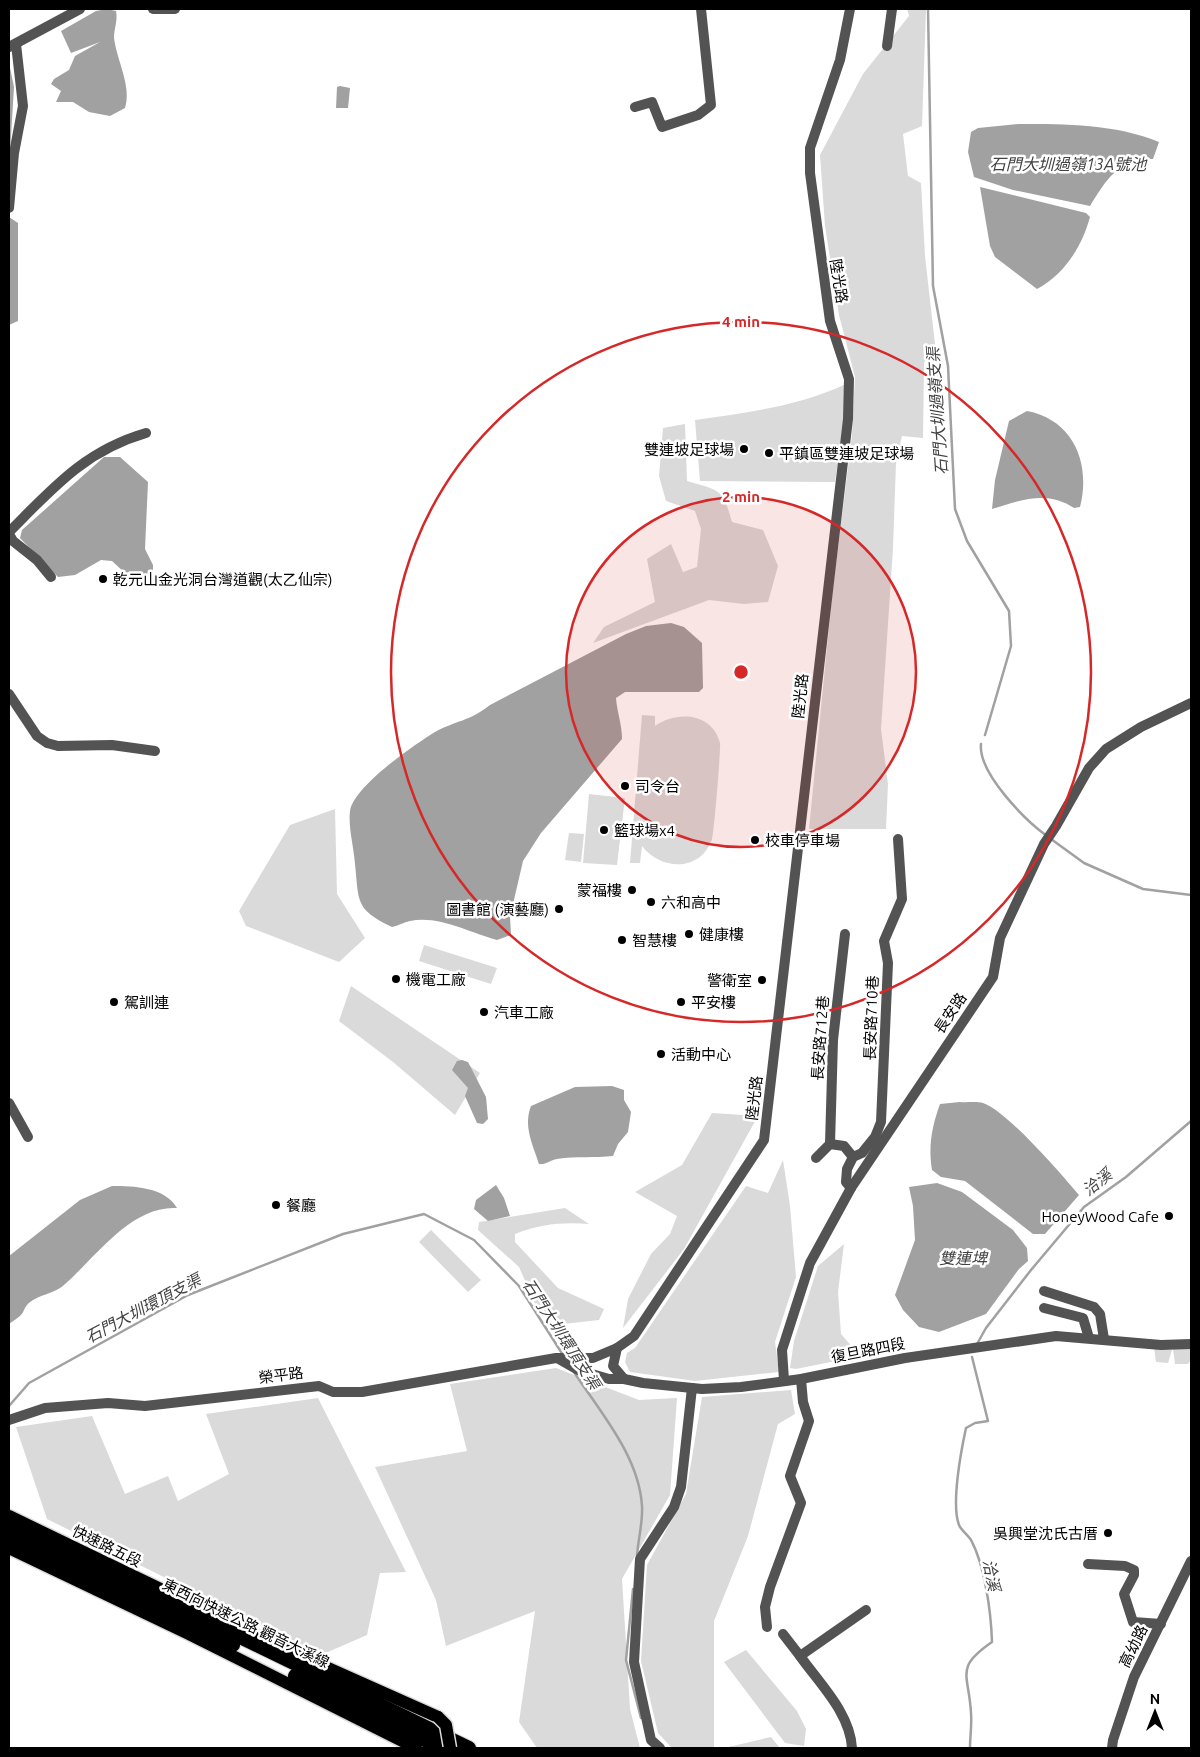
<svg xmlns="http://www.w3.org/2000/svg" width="1200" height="1757" font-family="Ubuntu,'Noto Sans TC',sans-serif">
	<rect width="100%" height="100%" fill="#fff"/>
	<g fill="#dadada">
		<polygon points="907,9 926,9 922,126 903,134 908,176 921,183 925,256 935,344 924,363 923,438 902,436 896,463 893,548 881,729 888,784 886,829 809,829 832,597 852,435 855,377 839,315 825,226 820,155 863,74 909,16"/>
		<path d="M846 384 844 417 835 482 700 481 695 420C749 412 796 407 846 384Z"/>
		<path d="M685 424 687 481C720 491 722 487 732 522L763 530 778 566 768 602 744 604 709 600 593 643 604 627 655 602 647 559 671 544 683 572 697 567 701 529 695 511 666 501 659 476 663 428Z"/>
		<path d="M642 715 655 716V726C676 711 712 712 720 743 721 748 714 833 712 839 701 872 661 871 642 846L640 863H630Z"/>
		<polygon points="589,794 625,798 617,865 583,863"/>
		<polygon points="335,809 337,894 365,938 339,962 246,926 239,911 290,825"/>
		<polygon points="569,833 584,834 581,862 565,860"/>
		<polygon points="424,945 497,968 491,984 419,961"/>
		<polygon points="351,986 480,1073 455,1115 393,1062 339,1021"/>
		<polygon points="712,1113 758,1116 684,1249 623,1328 628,1299 651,1254 670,1234 677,1216 635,1192 682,1165"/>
		<polygon points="783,1160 790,1206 796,1277 775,1342 779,1372 695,1381 630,1372 625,1362 627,1353 635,1348 746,1186 768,1193"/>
		<path d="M565 1208 589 1224C563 1222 540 1224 515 1234V1242L558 1288 604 1309 599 1320 563 1324 540 1315 519 1267 478 1230 479 1222Z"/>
		<polygon points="431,1230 481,1280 468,1292 419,1242"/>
		<polygon points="844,1244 838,1292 841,1334 860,1356 796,1369 790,1368 794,1341 818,1266"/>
		<polygon points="1154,1348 1172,1350 1168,1363 1156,1362"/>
		<polygon points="1173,1349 1191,1349 1191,1360 1188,1364 1175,1364"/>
		<polygon points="556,1368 639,1400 677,1398 670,1495 622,1579 630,1709 640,1748 537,1748 519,1722 535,1611 446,1646 436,1600 375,1467 467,1451 450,1384"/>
		<polygon points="791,1390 795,1414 778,1424 748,1536 714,1621 714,1748 672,1748 658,1733 641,1661 647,1565 686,1494 702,1397"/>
		<polygon points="318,1398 406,1572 380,1573 367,1635 321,1655 47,1519 16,1427 92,1416 125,1494 168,1476 178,1501 229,1474 206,1414"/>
		<polygon points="746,1650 797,1711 806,1729 804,1746 785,1743 724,1662"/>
		<polygon points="771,1737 780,1748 724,1748"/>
	</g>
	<g fill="#a1a1a1">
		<path d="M107 9 116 11C118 21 114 28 114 38 117 61 132 87 125 108L110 116 89 112 73 102H56L61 91 51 84 54 79 69 70 75 56 100 42 71 53 61 31 96 11Z"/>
		<polygon points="9,63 14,87 9,169"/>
		<polygon points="340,86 350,88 348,108 336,108 337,87"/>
		<path d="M1019 124C1066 124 1115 124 1159 142L1153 159C1119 158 1106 180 1090 206L1013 190 974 177 968 152 971 132 978 128Z"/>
		<path d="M980 187 1086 213 1090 217C1082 246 1065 274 1037 289L995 257 990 246Z"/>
		<polygon points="9,217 18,223 18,321 9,325"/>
		<path d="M1027 411C1074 420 1091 464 1080 507L1074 508C1047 490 1021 500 992 509L995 480 1009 421Z"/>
		<polygon points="104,457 120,457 148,482 145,549 153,565 153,581 141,588 112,561 101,560 75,575 58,577 20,538 22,530"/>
		<path d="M671 623 684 627 702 643 703 688 699 692H625L616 698C617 712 622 724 622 739L541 833 523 861 510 917 511 935 497 940C470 933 439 915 410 921 404 922 398 926 392 927 355 909 359 902 355 864 354 848 348 827 350 811 354 786 414 745 435 732 455 721 470 721 490 705L626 634 646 626Z"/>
		<polygon points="462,1060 468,1062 486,1097 488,1119 483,1124 477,1123 465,1096 468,1088 452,1070 457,1061"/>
		<path d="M612 1086 624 1090V1100L631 1112 628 1132 618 1144 613 1156C595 1158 576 1156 557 1159 550 1160 546 1165 539 1164 533 1145 523 1126 531 1106L575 1087Z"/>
		<path d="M960 1102C967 1103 976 1101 983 1103 1007 1111 1061 1174 1079 1195L1045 1234H1033L965 1181 941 1177 932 1170C928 1146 932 1126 940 1104Z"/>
		<polygon points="937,1183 962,1192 1013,1230 1027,1248 1028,1261 1019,1269 986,1314 939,1332 919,1327 903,1310 895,1295 915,1240 913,1206 909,1187"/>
		<polygon points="496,1185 504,1198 510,1216 488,1221 474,1209 476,1200"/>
		<path d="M112 1186C134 1186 165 1187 177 1208 131 1205 95 1258 64 1285 53 1295 37 1294 27 1305 24 1308 24 1312 21 1315 18 1318 13 1321 9 1324V1256L80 1200Z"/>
	</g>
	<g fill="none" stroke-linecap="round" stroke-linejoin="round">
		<g stroke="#a1a1a1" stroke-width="2.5">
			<polyline points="928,9 933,286 948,366 955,509 967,541 1009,611 1011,646 985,735"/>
			<path d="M981 744C978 773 1025 820 1047 836"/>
			<polyline points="1051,839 1084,863 1143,889 1191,895"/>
			<polyline points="977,1344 986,1328 1031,1270 1084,1207 1126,1177 1191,1121"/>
			<path d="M574 1372C600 1412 639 1456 642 1506 643 1522 638 1540 637 1556"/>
			<polyline points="9,1406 29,1383 188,1295 343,1234 424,1214 474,1240 519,1286 563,1355"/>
			<polyline points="633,1589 626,1660 641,1718"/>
			<path d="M970 1748C970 1736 972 1725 971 1713 969 1674 954 1668 992 1642 991 1612 985 1566 971 1540 968 1535 961 1530 959 1525 951 1504 961 1451 966 1428L975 1423 988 1421 972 1357"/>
		</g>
		<g stroke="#dbdbdb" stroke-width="15">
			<g id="major">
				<polyline points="9,1516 283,1648 438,1717"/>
				<polyline points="9,1548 187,1633 416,1748"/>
			</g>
		</g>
		<g stroke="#dbdbdb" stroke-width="16">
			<g id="highway">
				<polyline points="9,1525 469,1748"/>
				<polyline points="9,1537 233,1645"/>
				<polyline points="295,1676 441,1748"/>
			</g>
		</g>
		<g stroke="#535353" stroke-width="10">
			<polyline points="153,9 175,9"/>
			<polyline points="887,46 892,9"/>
			<polyline points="9,47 80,9"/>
			<polyline points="635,107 652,102 662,127 698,115 711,105 701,9"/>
			<polyline points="9,208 14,153 23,106 16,44"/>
			<path d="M9 532C52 489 84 451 146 433"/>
			<polyline points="9,534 13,541 37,560 51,577"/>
			<polyline points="9,694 37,736 47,743 58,746 112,745 155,751"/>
			<polyline points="9,1103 28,1137"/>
			<polyline points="830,1144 833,1040 845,934"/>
			<polyline points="816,1158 830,1144 844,1146 853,1157"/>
			<polyline points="851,1188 846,1182 847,1169 853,1157 862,1153 875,1137 881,1122 888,963 884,941 902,899 898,839"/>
			<polyline points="1044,1291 1094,1307 1100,1314 1104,1339"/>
			<polyline points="1044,1308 1083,1318 1089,1338"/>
			<polyline points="617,1348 613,1366 624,1379"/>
			<polyline points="557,1358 578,1370 609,1379 624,1379 643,1383 702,1389 741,1387 801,1379 905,1358 1056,1336 1161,1345 1191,1344"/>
			<polyline points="784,1380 782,1350 810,1263 851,1188 993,977 1000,938 1044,844 1056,826 1089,768 1106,749 1141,727 1191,703"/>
			<polyline points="9,1420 45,1408 108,1403 145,1406 319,1386 333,1392 362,1392 556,1358 593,1358 617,1348 634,1336 764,1140 848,419 849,379 830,321 810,173 810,148 840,60 850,9"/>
			<polyline points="1088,1564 1125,1566 1134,1570 1134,1575 1124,1594 1133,1622 1161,1624"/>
			<polyline points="767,1627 765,1607 770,1587 801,1503 790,1476 809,1421 803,1402 801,1379"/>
			<polyline points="783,1634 800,1656 866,1610"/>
			<path d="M800 1656C820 1684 850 1713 852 1748"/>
			<polyline points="660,1748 651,1740 634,1662 640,1559 674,1507 681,1487 692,1388"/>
			<polyline points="1112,1748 1113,1740 1134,1677 1191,1561"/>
		</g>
		<use href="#major" stroke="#000" stroke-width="12"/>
		<use href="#highway" stroke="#000" stroke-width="14"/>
		<g stroke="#dbdbdb" stroke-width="15" stroke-linecap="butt">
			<polyline id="major-bridge" points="438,1717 446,1725 450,1748"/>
		</g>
		<use href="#major-bridge" stroke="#000" stroke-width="12"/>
	</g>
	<circle cx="741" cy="672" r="175" fill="#d62828" fill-opacity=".12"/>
	<g fill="none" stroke="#d62828" stroke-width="2.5">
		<circle cx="741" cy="672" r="175"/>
		<circle cx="741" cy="672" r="350"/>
	</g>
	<g fill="#000" stroke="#fff" stroke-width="2">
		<circle cx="744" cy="449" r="5"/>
		<circle cx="769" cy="453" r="5"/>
		<circle cx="103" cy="579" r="5"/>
		<circle cx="625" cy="786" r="5"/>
		<circle cx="604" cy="830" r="5"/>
		<circle cx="755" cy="840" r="5"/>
		<circle cx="632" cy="890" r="5"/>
		<circle cx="651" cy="902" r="5"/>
		<circle cx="559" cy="909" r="5"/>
		<circle cx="689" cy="934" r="5"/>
		<circle cx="622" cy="940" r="5"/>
		<circle cx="396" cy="979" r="5"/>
		<circle cx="762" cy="980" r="5"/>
		<circle cx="114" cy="1002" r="5"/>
		<circle cx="681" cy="1002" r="5"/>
		<circle cx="484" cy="1012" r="5"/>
		<circle cx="661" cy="1054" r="5"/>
		<circle cx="276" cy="1205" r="5"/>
		<circle cx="1169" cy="1216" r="5"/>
		<circle cx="1108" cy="1533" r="5"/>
	</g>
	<g text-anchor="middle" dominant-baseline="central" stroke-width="5" stroke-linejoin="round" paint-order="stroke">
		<g font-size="15" fill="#000" stroke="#fff">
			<text transform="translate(839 281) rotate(81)">陸光路</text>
			<text transform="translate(800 696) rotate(-84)">陸光路</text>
			<text transform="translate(950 1013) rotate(-56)">長安路</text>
			<text transform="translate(871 1018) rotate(-88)">長安路710巷</text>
			<text transform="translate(820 1038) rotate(-86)">長安路712巷</text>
			<text transform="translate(754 1098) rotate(-83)">陸光路</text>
			<text transform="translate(868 1350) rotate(-11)">復旦路四段</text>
			<text transform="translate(281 1375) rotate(-7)">榮平路</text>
			<text transform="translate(107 1546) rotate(26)">快速路五段</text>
			<text transform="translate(246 1623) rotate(26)">東西向快速公路 觀音大溪線</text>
			<text transform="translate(1133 1646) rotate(-64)">高幼路</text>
		</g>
		<g font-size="15" fill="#000" stroke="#fff" text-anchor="start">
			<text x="734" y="449" text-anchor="end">雙連坡足球場</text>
			<text x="779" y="453">平鎮區雙連坡足球場</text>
			<text x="113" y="579">乾元山金光洞台灣道觀(太乙仙宗)</text>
			<text x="635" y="786">司令台</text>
			<text x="614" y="830">籃球場x4</text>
			<text x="765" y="840">校車停車場</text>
			<text x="622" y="890" text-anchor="end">蒙福樓</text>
			<text x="661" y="902">六和高中</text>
			<text x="549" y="909" text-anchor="end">圖書館 (演藝廳)</text>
			<text x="699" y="934">健康樓</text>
			<text x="632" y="940">智慧樓</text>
			<text x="406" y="979">機電工廠</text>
			<text x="752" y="980" text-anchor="end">警衛室</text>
			<text x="124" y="1002">駕訓連</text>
			<text x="691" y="1002">平安樓</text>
			<text x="494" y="1012">汽車工廠</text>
			<text x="671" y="1054">活動中心</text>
			<text x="286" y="1205">餐廳</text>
			<text x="1159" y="1216" text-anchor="end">HoneyWood Cafe</text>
			<text x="1098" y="1533" text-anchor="end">吳興堂沈氏古厝</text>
		</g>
		<g font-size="16" font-style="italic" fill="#424242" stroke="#fff">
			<text x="1068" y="164">石門大圳過嶺13A號池</text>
			<text transform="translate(937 411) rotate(-94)">石門大圳過嶺支渠</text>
			<text transform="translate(1097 1182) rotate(-39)">洽溪</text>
			<text x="963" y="1258">雙連埤</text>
			<text transform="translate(143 1308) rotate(-28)">石門大圳環頂支渠</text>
			<text transform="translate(562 1334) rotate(57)">石門大圳環頂支渠</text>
			<text transform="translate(992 1575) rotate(79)">洽溪</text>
		</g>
	</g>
	<circle cx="741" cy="672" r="8" fill="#d62828" stroke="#fff" stroke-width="2.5"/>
	<g font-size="15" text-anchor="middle" font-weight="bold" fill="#d62828" stroke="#fff" stroke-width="5" stroke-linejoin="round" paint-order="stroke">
		<text x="741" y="327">4 min</text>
		<text x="741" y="502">2 min</text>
	</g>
	<rect width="1200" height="1757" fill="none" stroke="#000000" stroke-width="20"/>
	<g transform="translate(1155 1712)" stroke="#ffffff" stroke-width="4" paint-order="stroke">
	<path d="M0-4L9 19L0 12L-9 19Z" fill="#000000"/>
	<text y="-8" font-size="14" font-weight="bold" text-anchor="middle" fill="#000000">N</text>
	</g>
</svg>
